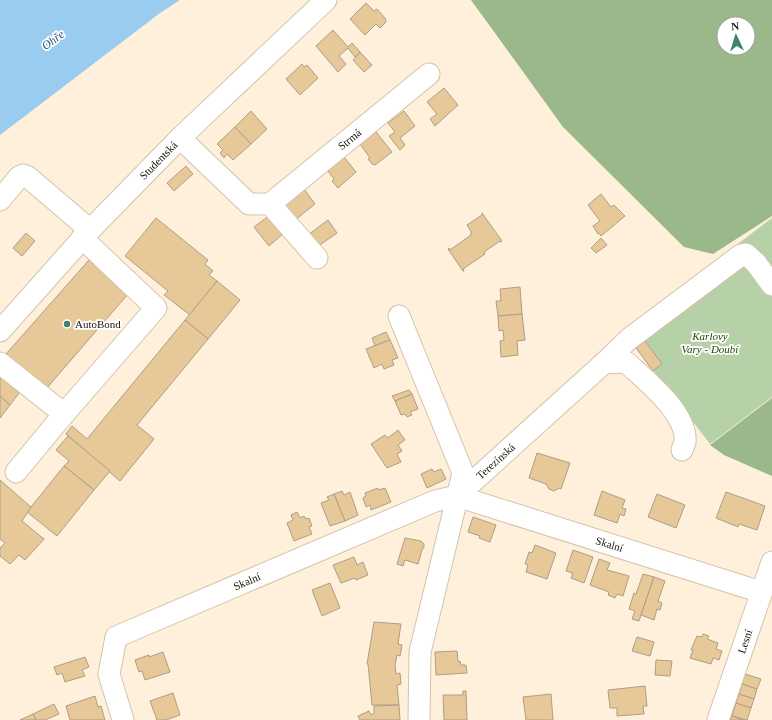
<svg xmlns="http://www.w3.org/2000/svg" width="772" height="720" font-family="Georgia,serif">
	<rect width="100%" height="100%" fill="#fef0db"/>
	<polygon fill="#b6d1a8" points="772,218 772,397 710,444 623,331"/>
	<g fill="#9bb88b" fill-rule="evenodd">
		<path d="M471 0H772V216L713 254 684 247 563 127ZM724 24H748V48H724Z"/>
		<polygon points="772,398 772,476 724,455 710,445"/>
	</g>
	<polygon fill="#9ce" points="0,0 180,0 160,13 0,135"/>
	<g fill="#e7c898" stroke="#ae9e86">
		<polygon points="366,3 374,11 377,9 385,18 386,22 380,28 376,24 365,35 350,19"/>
		<polygon points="333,30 348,47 352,43 360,52 355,57 348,48 339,56 346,64 338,72 316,46"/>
		<polygon points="360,52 372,65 364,72 353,60"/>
		<polygon points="302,64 304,67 307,65 318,78 300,95 286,79"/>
		<polygon points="444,88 458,105 435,126 430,119 437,114 427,102"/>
		<polygon points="251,111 267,129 251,144 235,127"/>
		<polygon points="404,111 415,126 400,138 405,145 400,150 389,136 395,132 388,123"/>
		<polygon points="235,127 251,144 233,160 227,154 224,158 220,153 223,150 217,144"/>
		<polygon points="376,132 392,152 375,165 372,164 368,159 370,158 360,144"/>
		<polygon points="344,157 356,172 338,188 332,181 334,179 328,171"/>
		<polygon points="186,166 193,174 174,191 167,183"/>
		<polygon points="304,189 315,204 295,220 284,206"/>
		<polygon points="601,194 611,207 614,205 625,216 601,236 599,233 598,234 593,226 600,221 588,205"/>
		<polygon points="482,213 502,241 501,242 500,241 484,252 485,254 463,269 464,271 463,271 448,249 449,248 450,250 471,235 470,234 472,233 467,225 482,215"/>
		<polygon points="270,215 284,233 269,246 254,227"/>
		<polygon points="156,218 208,260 205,264 213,271 209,275 217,281 190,315 164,295 168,291 125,256"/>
		<polygon points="328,220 337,233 317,247 308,235"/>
		<polygon points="26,233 35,241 22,256 13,248"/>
		<polygon points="601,238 607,245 596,253 591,248"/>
		<polygon points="89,260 128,294 46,389 6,354"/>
		<polygon points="217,281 240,300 208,339 185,320"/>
		<polygon points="520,287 522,314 498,316 496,301 501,301 500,289"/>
		<polygon points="522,314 525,340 517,341 518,355 501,357 500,341 504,340 503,330 499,331 498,316"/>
		<polygon points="185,320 208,339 137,425 154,439 120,481 66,434 72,426 87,439"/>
		<polygon points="386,332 390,340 375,346 372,338"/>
		<polygon points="643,338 662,364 653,371 634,345"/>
		<polygon points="390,340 398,358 392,360 394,365 384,369 382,364 374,368 366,349"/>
		<polygon points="0,375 19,393 10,405 0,396"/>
		<polygon points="409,390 412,394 395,401 392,396"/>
		<polygon points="412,394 418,409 410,412 412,415 407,417 405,414 401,415 395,401"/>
		<polygon points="0,396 10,405 0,418"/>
		<polygon points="398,430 405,440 398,445 402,451 397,454 401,462 387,468 371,444 385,435 388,438"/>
		<polygon points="68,436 110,471 94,490 64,466 69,461 56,450"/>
		<polygon points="537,453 570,463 561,489 559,488 554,491 549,489 546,484 529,478"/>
		<polygon points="64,466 94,490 57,536 27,512"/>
		<polygon points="432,469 434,472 441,469 446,479 427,488 421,474"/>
		<polygon points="0,480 31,507 22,521 44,539 25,560 19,555 10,564 0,556 0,548 5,543 0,539"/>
		<polygon points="378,488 379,490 385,488 391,502 371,510 370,505 366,507 363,498 366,496 365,493"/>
		<polygon points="342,491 344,495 350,492 358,515 345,521 334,494"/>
		<polygon points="602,491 625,500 622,508 626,509 624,516 620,514 617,523 594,515"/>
		<polygon points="726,492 765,506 757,530 739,524 738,527 716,518"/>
		<polygon points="334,494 345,521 330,526 321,503 329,500 327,497"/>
		<polygon points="657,494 685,505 676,528 648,517"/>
		<polygon points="297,512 300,518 304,516 306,519 309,518 312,526 309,527 312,534 294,541 287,523 293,520 291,515"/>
		<polygon points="473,517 496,525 490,542 479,538 480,536 468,532"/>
		<polygon points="405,538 421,541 424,544 424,547 422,550 418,564 405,560 403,566 397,564"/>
		<polygon points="535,545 556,553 547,579 526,572 528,565 525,564 529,552 532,553"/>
		<polygon points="573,550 593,557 584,583 571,578 573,573 566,571"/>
		<polygon points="354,557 357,565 363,562 368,575 356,580 355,578 341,583 333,565"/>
		<polygon points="599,559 610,563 607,570 629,576 623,596 617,594 615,598 608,595 609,592 590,585"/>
		<polygon points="643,574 654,577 639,621 632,619 635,611 629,609 634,593 636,594"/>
		<polygon points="654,577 665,581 658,601 662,603 660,610 657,609 654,620 641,615"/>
		<polygon points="330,583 340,608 322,616 312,590"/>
		<polygon points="374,622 401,624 398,644 402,645 400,656 397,655 395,665 396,674 400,673 401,684 397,685 399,705 372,705 368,664 367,664"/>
		<polygon points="703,634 709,636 707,639 718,643 716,649 722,651 719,660 713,658 711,664 690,658 693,650 691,650 697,636 702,637"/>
		<polygon points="637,637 654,642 650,656 632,651"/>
		<polygon points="457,651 458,662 460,661 461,665 466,665 467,673 436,675 435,652"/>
		<polygon points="163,652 170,672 145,680 142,671 139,672 135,660 149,655 149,657"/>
		<polygon points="85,657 89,667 82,670 85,676 65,682 62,673 57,675 54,667"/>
		<polygon points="656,660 672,661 670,676 655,675"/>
		<polygon points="745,674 761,679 757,689 742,684"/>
		<polygon points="742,684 757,689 754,699 739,694"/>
		<polygon points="645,686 647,706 643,706 644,714 617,716 617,708 610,708 608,690"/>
		<polygon points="463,691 466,691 467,720 444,720 443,695 463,695"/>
		<polygon points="173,693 180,715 166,720 157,720 150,701"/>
		<polygon points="551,694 553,720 526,720 523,697"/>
		<polygon points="739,694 754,699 751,708 736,703"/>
		<polygon points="95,696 98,707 101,706 105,720 70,720 66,706"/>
		<polygon points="736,703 751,708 747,720 732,716"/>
		<polygon points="54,704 59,714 45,720 36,720 33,714"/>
		<polygon points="399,705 400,720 360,720 358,716 369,711 371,715 374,713 374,706"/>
		<polygon points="33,714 36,720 20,720"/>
		<polygon points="732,716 744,720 730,720"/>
	</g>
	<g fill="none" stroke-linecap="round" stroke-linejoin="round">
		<g stroke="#d4c3aa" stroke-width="23">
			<g id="minor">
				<path id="s1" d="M180 138 249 204H270L429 74"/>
				<polyline points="0,200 19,177 23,175 28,177 90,230"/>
				<polyline points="270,204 317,258"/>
				<polyline points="399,316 463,473 420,652 419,720"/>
				<path id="s2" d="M0 331 90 230 180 138 326 0"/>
				<polyline points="0,363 64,414 156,308 82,238"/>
				<polyline points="604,363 629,339 741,255 746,254 756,263 772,285"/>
				<polyline points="16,472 64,414"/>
				<path id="s3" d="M457 496 604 363 626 362C644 379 688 413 685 442 684 444 683 448 682 450"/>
				<path id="s4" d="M123 720 109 674 116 637 435 501 457 496 761 592"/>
				<path id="s5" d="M718 720 772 562"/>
			</g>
		</g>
		<use href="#minor" stroke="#fff" stroke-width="21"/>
	</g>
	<circle fill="#3f8172" stroke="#fff" stroke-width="1.5" cx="67" cy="324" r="4"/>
	<g text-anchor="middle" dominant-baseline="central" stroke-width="3.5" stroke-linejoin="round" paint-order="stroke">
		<g font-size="11" fill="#171108" stroke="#fff">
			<text stroke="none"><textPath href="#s1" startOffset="219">Strmá</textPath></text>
			<text stroke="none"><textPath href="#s2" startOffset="233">Studentská</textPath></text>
			<text stroke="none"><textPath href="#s3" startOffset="52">Terezínská</textPath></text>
			<text stroke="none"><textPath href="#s4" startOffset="615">Skalní</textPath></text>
			<text stroke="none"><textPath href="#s4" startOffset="228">Skalní</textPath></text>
			<text stroke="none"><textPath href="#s5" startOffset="83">Lesní</textPath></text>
		</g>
		<g font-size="11" fill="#171108" stroke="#fff" text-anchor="start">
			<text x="75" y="324">AutoBond</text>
		</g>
		<g font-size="11" font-style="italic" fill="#214500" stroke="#fff">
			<text x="710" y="336">Karlovy<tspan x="710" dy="13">Vary - Doubí</tspan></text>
		</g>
		<g font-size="12" font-style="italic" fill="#215a7c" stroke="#fff">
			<text transform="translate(53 40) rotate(-37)">Ohře</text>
		</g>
	</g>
	<g transform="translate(736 36) rotate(356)"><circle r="19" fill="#ffffff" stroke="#a2a09c"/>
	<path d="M0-3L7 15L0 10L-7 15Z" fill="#3f8172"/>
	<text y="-6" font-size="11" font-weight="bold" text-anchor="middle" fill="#171108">N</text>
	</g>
</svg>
